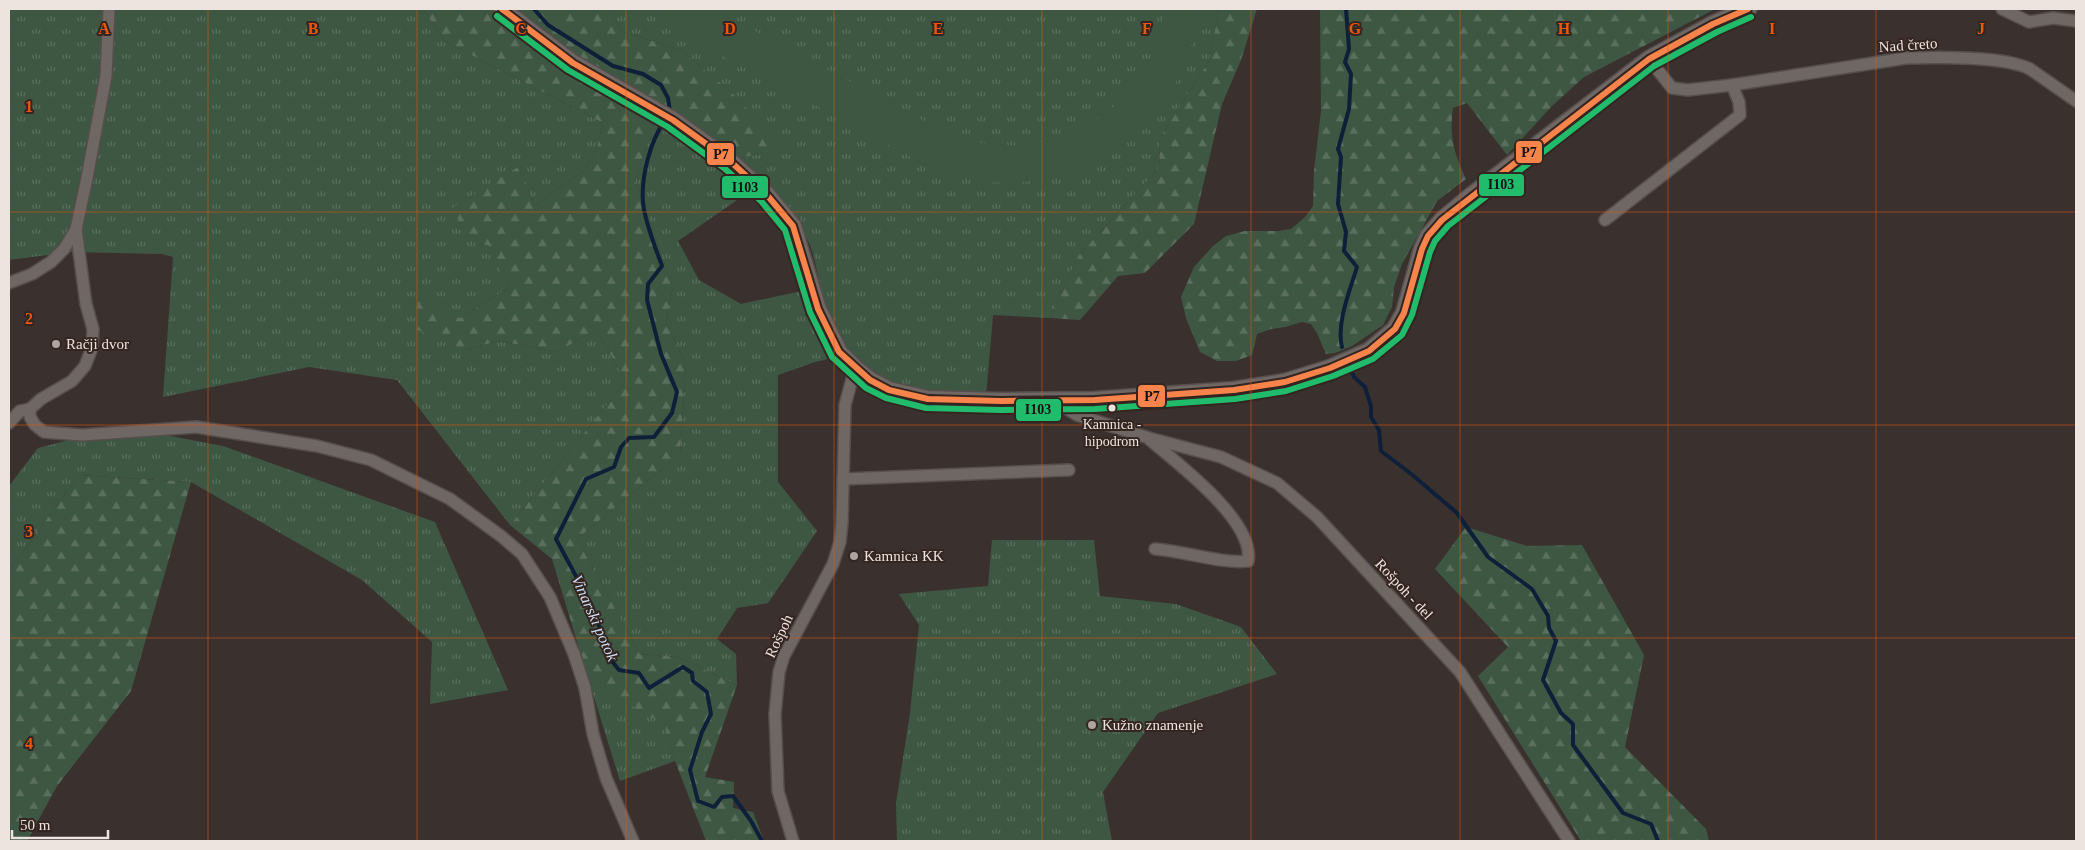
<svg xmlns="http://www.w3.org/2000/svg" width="2085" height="850" font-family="'Times New Roman',serif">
	<defs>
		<pattern id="grass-tufts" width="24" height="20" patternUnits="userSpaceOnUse" patternTransform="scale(1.25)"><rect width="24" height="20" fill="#3e5743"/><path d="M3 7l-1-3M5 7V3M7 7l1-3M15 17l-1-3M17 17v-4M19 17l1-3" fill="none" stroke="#5a6f5e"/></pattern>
		<pattern id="forest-firs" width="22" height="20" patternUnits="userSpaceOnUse" patternTransform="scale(1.25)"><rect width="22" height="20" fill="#3e5743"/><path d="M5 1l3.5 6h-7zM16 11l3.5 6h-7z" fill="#5a6f5e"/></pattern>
	</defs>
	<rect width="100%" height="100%" fill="#3a312e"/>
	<g fill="url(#grass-tufts)" fill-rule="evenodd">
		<polygon points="9,9 423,9 444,41 603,123 596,151 585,170 534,206 520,167 490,245 509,288 460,318 465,350 498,341 557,352 596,330 626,381 510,525 397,380 309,367 163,397 173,257 162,254 71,252 9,260"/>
		<path d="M612 9H1219L1209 61 1160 138 1159 168 1078 256 1050 318 993 315 986 396 931 398 890 382 850 354 815 362 778 375V482L817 531 768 603 737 608 717 639 736 654 737 685 678 657 640 654 577 539 680 454 686 365 666 322 673 287 635 181 648 141 685 118 735 159 785 149 731 92 681 50 620 31ZM763 182C780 201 800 221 810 245 815 258 817 273 821 287L741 304 699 280 678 241Z"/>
		<polygon points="160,434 223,446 435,522 508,690 430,704 432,642 362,580 191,482 79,475 9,571 9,486 38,448 89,435"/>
		<polygon points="992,540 1094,540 1100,596 1176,604 1241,627 1277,674 1158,713 1103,792 1112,841 897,841 896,803 910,713 919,625 899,594 988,586"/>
		<polygon points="589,681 665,724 675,761 620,781"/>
	</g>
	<g fill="url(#forest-firs)">
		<polygon points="423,9 612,9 620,31 681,50 731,92 786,149 735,159 685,118 648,141 635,181 673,287 666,322 686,365 680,454 577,539 640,654 678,657 737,685 705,777 734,782 733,808 753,812 764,841 706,841 675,761 665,725 589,681 552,559 510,525 626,381 596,330 557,352 498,341 465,350 415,329 418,300 460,318 509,288 490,246 465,239 453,207 520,166 534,206 585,170 596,151 603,123 444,41"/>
		<polygon points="1219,9 1257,9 1241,60 1222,104 1194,224 1145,273 1118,276 1080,320 1050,318 1078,256 1159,168 1160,138 1209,61"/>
		<path d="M1320 9H1715L1584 77 1552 106 1507 155 1467 103 1453 108C1449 138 1454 153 1466 179L1437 201 1402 264 1394 287 1392 307 1383 325 1352 346 1335 353 1326 354 1317 333 1311 324 1302 322 1285 327 1271 329 1257 334 1252 355 1236 361H1217L1200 352 1186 318 1181 297 1194 267 1213 246 1226 236 1245 231H1278L1291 229 1305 217 1313 206 1314 171 1321 111Z"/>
		<polygon points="79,475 191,482 131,691 57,786 27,841 9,841 9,571"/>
		<polygon points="1466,527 1527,546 1582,545 1644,655 1625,747 1706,829 1709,841 1581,841 1478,676 1508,647 1435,569"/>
	</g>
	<path fill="#3e5743" d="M656 9H714L943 131C1039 174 1152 116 1164 9H1199C1186 127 1071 209 955 175 926 166 900 151 873 137 847 122 820 108 794 93 749 69 691 45 656 9Z"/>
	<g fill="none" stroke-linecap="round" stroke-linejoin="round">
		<g stroke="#0e2039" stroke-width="4">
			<polyline points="534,9 548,25 613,66 643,74 661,85 668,98 670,112"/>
			<path d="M665 120C650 142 641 176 643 202 644 220 656 249 662 266L648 284 647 300 661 354 677 392 672 413 654 437 629 438 621 447 614 467 586 479 556 539 592 606 611 660 619 670 639 673 649 688 683 667 692 673 693 681 707 692 711 714 702 732 690 770 698 801 714 807 722 797 733 796 751 821 762 841"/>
			<path d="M1342 347C1336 324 1350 290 1357 267L1344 251 1346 232 1338 204 1341 157 1338 149 1349 109 1351 74 1345 62 1349 49 1346 9"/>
			<polyline points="1349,365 1354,377 1365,387 1371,406 1371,417 1379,430 1381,451 1410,473 1457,513 1488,557 1532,589 1548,616 1549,628 1556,641 1543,680 1561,713 1573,724 1573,745 1623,813 1651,824 1658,841"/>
		</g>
		<g stroke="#564e4c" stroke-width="14">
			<g id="street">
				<polyline points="2002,9 2029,22 2053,18 2076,21"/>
				<path d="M1649 59 1672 88 1688 90 1732 85 1906 58C1935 57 2005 56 2030 69L2076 101"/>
				<polyline points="1605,220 1740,115 1739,102 1732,85"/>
				<polyline points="76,229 86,304 93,329 92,348 85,366 72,381 41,399 30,409 30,417 35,425 44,432 82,435 196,427 317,446 371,460 450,499 501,536 522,554 550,597 574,654 585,688 593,734 606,778 633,841"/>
				<polyline points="9,283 32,274 51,262 64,249 76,229 87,178 106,76 109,9"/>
				<polyline points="1055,401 1077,415 1149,438 1221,457 1277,483 1317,517 1460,672 1569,841"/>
				<polyline points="9,423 20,411 30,409"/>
				<path d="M1150 440C1178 464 1255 521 1248 561 1221 564 1184 551 1155 549"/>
				<polyline points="843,479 1069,470"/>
				<polyline points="793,841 778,791 775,714 779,672 784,656 833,564 840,542 842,523 845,405 855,368"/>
			</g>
		</g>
		<g stroke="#564e4c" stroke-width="19">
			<polyline id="secondary" points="502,9 573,63 673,120 730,161 767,195 793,226 818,309 839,352 855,368 870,380 889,390 928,399 1001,401 1095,400 1234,390 1285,382 1330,368 1369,351 1395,329 1404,313 1422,249 1428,236 1442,220 1472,195 1649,59 1713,24 1748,9"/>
		</g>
		<use href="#street" stroke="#6e6764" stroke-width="11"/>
		<use href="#secondary" stroke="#6e6764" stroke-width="16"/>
		<g stroke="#342520" stroke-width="10">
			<polyline id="bus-1" points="502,9 573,63 673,120 730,161 767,195 793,226 818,309 839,352 870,380 889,390 928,399 1001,401 1095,400 1234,390 1285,382 1330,368 1369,351 1395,329 1404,313 1422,249 1428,236 1442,220 1649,59 1713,24 1748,9"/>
		</g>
		<g stroke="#342520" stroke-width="10">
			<polyline id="bus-2" points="497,16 568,70 668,127 724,168 761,201 785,230 810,312 832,357 866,388 886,398 926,408 1001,410 1095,409 1235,399 1286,391 1333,376 1373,359 1402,335 1412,315 1430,252 1435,241 1448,226 1654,66 1717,32 1751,17"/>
		</g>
		<use href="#bus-1" stroke="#f8844c" stroke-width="6"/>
		<use href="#bus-2" stroke="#20bc6c" stroke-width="6"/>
	</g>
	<path fill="none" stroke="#e8590c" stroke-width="1" stroke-opacity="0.55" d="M208 9V841M417 9V841M626 9V841M834 9V841M1042 9V841M1251 9V841M1460 9V841M1668 9V841M1876 9V841M9 212H2076M9 425H2076M9 638H2076"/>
	<g fill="#aea5a1" stroke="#342520" stroke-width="2">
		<circle cx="56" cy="344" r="5"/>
		<circle cx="854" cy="556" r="5"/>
		<circle cx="1092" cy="725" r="5"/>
	</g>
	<circle fill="#ede3df" stroke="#342520" stroke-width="2" cx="1112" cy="408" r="4.5"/>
	<g text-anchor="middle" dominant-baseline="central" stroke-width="4" stroke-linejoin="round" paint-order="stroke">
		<g font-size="14" fill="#ede3df" stroke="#342520">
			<text x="1112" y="424">Kamnica -<tspan x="1112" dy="17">hipodrom</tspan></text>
		</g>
		<g font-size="15" fill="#ede3df" stroke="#342520">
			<text transform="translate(1908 45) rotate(-4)">Nad čreto</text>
			<text transform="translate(1404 589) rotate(47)">Rošpoh - del</text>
			<text transform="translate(779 636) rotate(-65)">Rošpoh</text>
		</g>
		<g font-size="15" fill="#ede3df" stroke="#342520" text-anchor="start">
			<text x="66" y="344">Račji dvor</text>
			<text x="864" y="556">Kamnica KK</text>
			<text x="1102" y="725">Kužno znamenje</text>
		</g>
		<g font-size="16" font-style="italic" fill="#cdddf4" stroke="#342520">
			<text transform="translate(595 618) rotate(66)">Vinarski potok</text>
		</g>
	</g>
	<g font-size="16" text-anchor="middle" font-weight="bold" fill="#e8590c" stroke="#342520" stroke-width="4" stroke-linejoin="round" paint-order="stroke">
		<text x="104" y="34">A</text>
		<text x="313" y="34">B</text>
		<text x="521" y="34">C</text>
		<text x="730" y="34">D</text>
		<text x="938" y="34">E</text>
		<text x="1147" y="34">F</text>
		<text x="1355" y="34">G</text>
		<text x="1564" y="34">H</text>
		<text x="1772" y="34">I</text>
		<text x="1981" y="34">J</text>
		<text x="29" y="112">1</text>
		<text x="29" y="324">2</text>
		<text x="29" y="537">3</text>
		<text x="29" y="749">4</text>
	</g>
	<g stroke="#342520" stroke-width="2">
		<rect x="1515" y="140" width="28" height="24" rx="5" fill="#f8844c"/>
		<rect x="706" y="142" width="29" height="24" rx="5" fill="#f8844c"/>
		<rect x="1478" y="173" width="47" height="24" rx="5" fill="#20bc6c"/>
		<rect x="721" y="175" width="48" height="24" rx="5" fill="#20bc6c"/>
		<rect x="1137" y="384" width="29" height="24" rx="5" fill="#f8844c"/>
		<rect x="1015" y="398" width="47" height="24" rx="5" fill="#20bc6c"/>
	</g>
	<g font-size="14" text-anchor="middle" font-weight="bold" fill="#111">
		<text x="1529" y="157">P7</text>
		<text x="721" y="159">P7</text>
		<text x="1501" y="189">I103</text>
		<text x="745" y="192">I103</text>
		<text x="1152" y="401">P7</text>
		<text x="1038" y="414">I103</text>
	</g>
	<rect width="2085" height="850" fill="none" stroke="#ede3df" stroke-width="20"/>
	<path d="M12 830v8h96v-8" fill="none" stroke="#ede3df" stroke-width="2.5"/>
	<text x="20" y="830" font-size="15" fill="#ede3df" stroke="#342520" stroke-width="4" paint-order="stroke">50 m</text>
</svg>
